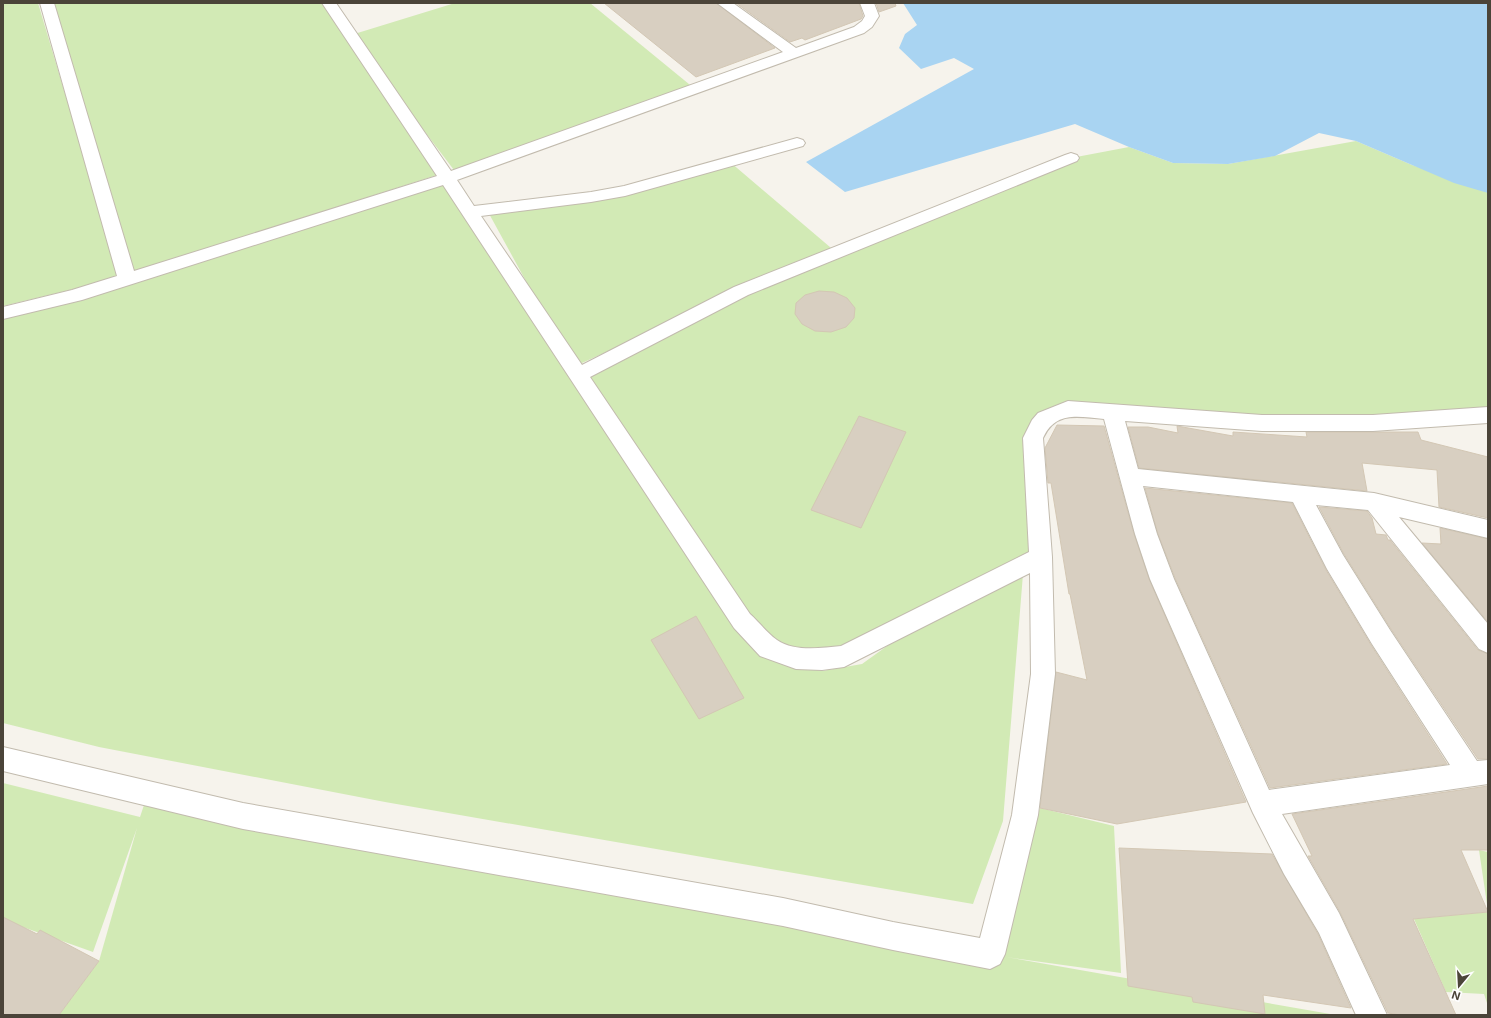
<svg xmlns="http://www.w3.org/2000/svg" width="1491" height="1018" font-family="Inter,sans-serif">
	<rect width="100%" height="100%" fill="#f6f3ec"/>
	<g fill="#d2eab5">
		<polygon points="3,3 38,3 120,278 3,306"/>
		<polygon points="50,3 325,3 437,175 126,275"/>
		<polygon points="455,3 590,3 695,89 457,174 351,35"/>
		<polygon points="1356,141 1412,165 1488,190 1488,409 1373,423 1048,416 1033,438 1041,557 844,656 769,648 578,375 730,296 573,367 487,210 591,197 730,162 837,253 1071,158 1129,147 1173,163 1228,164"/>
		<polygon points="443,185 743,634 767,659 822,671 862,664 901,636 1023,574 1003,821 973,904 385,802 99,747 3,723 3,317 76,302"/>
		<polygon points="3,783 140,817 148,793 990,954 1040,808 1114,826 1121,973 1006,957 1336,1015 59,1015 99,961 137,828 93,952 3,920"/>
		<polygon points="1479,850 1488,852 1488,911"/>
		<polygon points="1488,912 1488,1006 1484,994 1446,992 1414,919"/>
	</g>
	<polygon fill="#a9d4f2" points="903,3 1488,3 1488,193 1454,183 1356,141 1319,133 1275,156 1228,164 1173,163 1129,147 1075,124 845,192 806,162 974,69 954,58 921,69 899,48 905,34 917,25"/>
	<g fill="#d8cfc1" stroke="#d3c7b4">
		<polygon points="604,3 716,3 775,48 696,77"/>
		<polygon points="736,3 859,3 863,16 861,19 805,40 802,38 790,42"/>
		<polygon points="876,3 895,3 896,6 879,12"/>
		<polygon points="819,291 834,292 847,298 855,308 854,318 846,327 831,332 815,331 802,324 795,314 796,303 805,295"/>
		<polygon points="859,416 906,432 861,528 811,510"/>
		<polygon points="1057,425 1104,426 1134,534 1149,579 1246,802 1117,824 1040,808 1056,672 1087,680 1070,594 1069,594 1051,483 1048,483 1045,448"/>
		<polygon points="1177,426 1233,436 1233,432 1307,437 1306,432 1418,432 1421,440 1488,457 1488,518 1439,507 1437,470 1362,463 1367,491 1139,468 1128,427 1148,427 1178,433"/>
		<polygon points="1145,488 1292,503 1326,570 1371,645 1447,764 1270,788 1175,578 1158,534"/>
		<polygon points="1319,507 1367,511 1372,518 1376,534 1386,535 1388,540 1390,540 1478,650 1488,654 1488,759 1478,759 1391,629 1344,554"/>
		<polygon points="1440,528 1488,539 1488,622 1422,543 1441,544"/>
		<polygon points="696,616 744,698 699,719 651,640"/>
		<polygon points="1488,786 1488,850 1461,850 1488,912 1413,919 1456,1015 1400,1015 1388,1013 1340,912 1308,856 1312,856 1292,814"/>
		<polygon points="1119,848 1272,854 1318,934 1351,1008 1263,995 1265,1014 1193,1002 1192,997 1128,986"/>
		<polygon points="3,917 37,934 40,930 99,961 59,1015 3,1015"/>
	</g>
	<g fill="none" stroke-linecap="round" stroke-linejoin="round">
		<g stroke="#c2bbae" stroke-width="2">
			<path id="minor" d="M40 3H54L134 271 437 176 322 3H336L451 171 783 52 717 3H733L796 48 854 27 862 21 865 16 860 3H874L879 16 872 27 864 33 457 180 474 206 591 192 624 186 797 138 803 140 805 143 803 146 625 196 591 202 481 216 582 365 734 287 1065 155 1071 153 1077 155 1079 158 1077 161 748 295 590 377 750 614C759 622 767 633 777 640 794 652 821 648 841 646L1029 552 1023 438 1032 420 1038 413 1068 401 1262 415H1373L1488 407V423L1373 431H1262L1125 421 1138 469 1374 493 1488 520V538L1399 517 1488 624V653L1479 649 1368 510 1316 505 1343 555 1390 630 1477 761 1488 760V784L1282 814 1339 913 1387 1015H1356L1319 933 1284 874 1253 813 1150 579 1135 534 1104 419C1079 417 1056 410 1043 438L1052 557 1055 674 1038 815 1005 954 1000 964 990 969 893 950 783 926 243 829 3 771V747L243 803 783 898 893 922 980 938 1012 815 1031 674 1030 573 844 667 822 670 796 669 760 656 734 628 443 185 82 300 3 319V307L72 290 117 276ZM1143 486 1293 502 1327 569 1372 644 1450 765 1269 790 1174 579 1157 534Z"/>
		</g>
		<use href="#minor" fill="#fff" fill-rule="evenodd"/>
	</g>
	<rect width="1491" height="1018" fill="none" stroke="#4b4439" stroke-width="8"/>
	<g transform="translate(1459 986) rotate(198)" stroke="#ffffff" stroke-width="3" paint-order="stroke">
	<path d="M0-3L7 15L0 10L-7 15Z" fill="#4b4439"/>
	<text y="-6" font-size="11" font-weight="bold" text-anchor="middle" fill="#4b4439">N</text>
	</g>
</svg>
